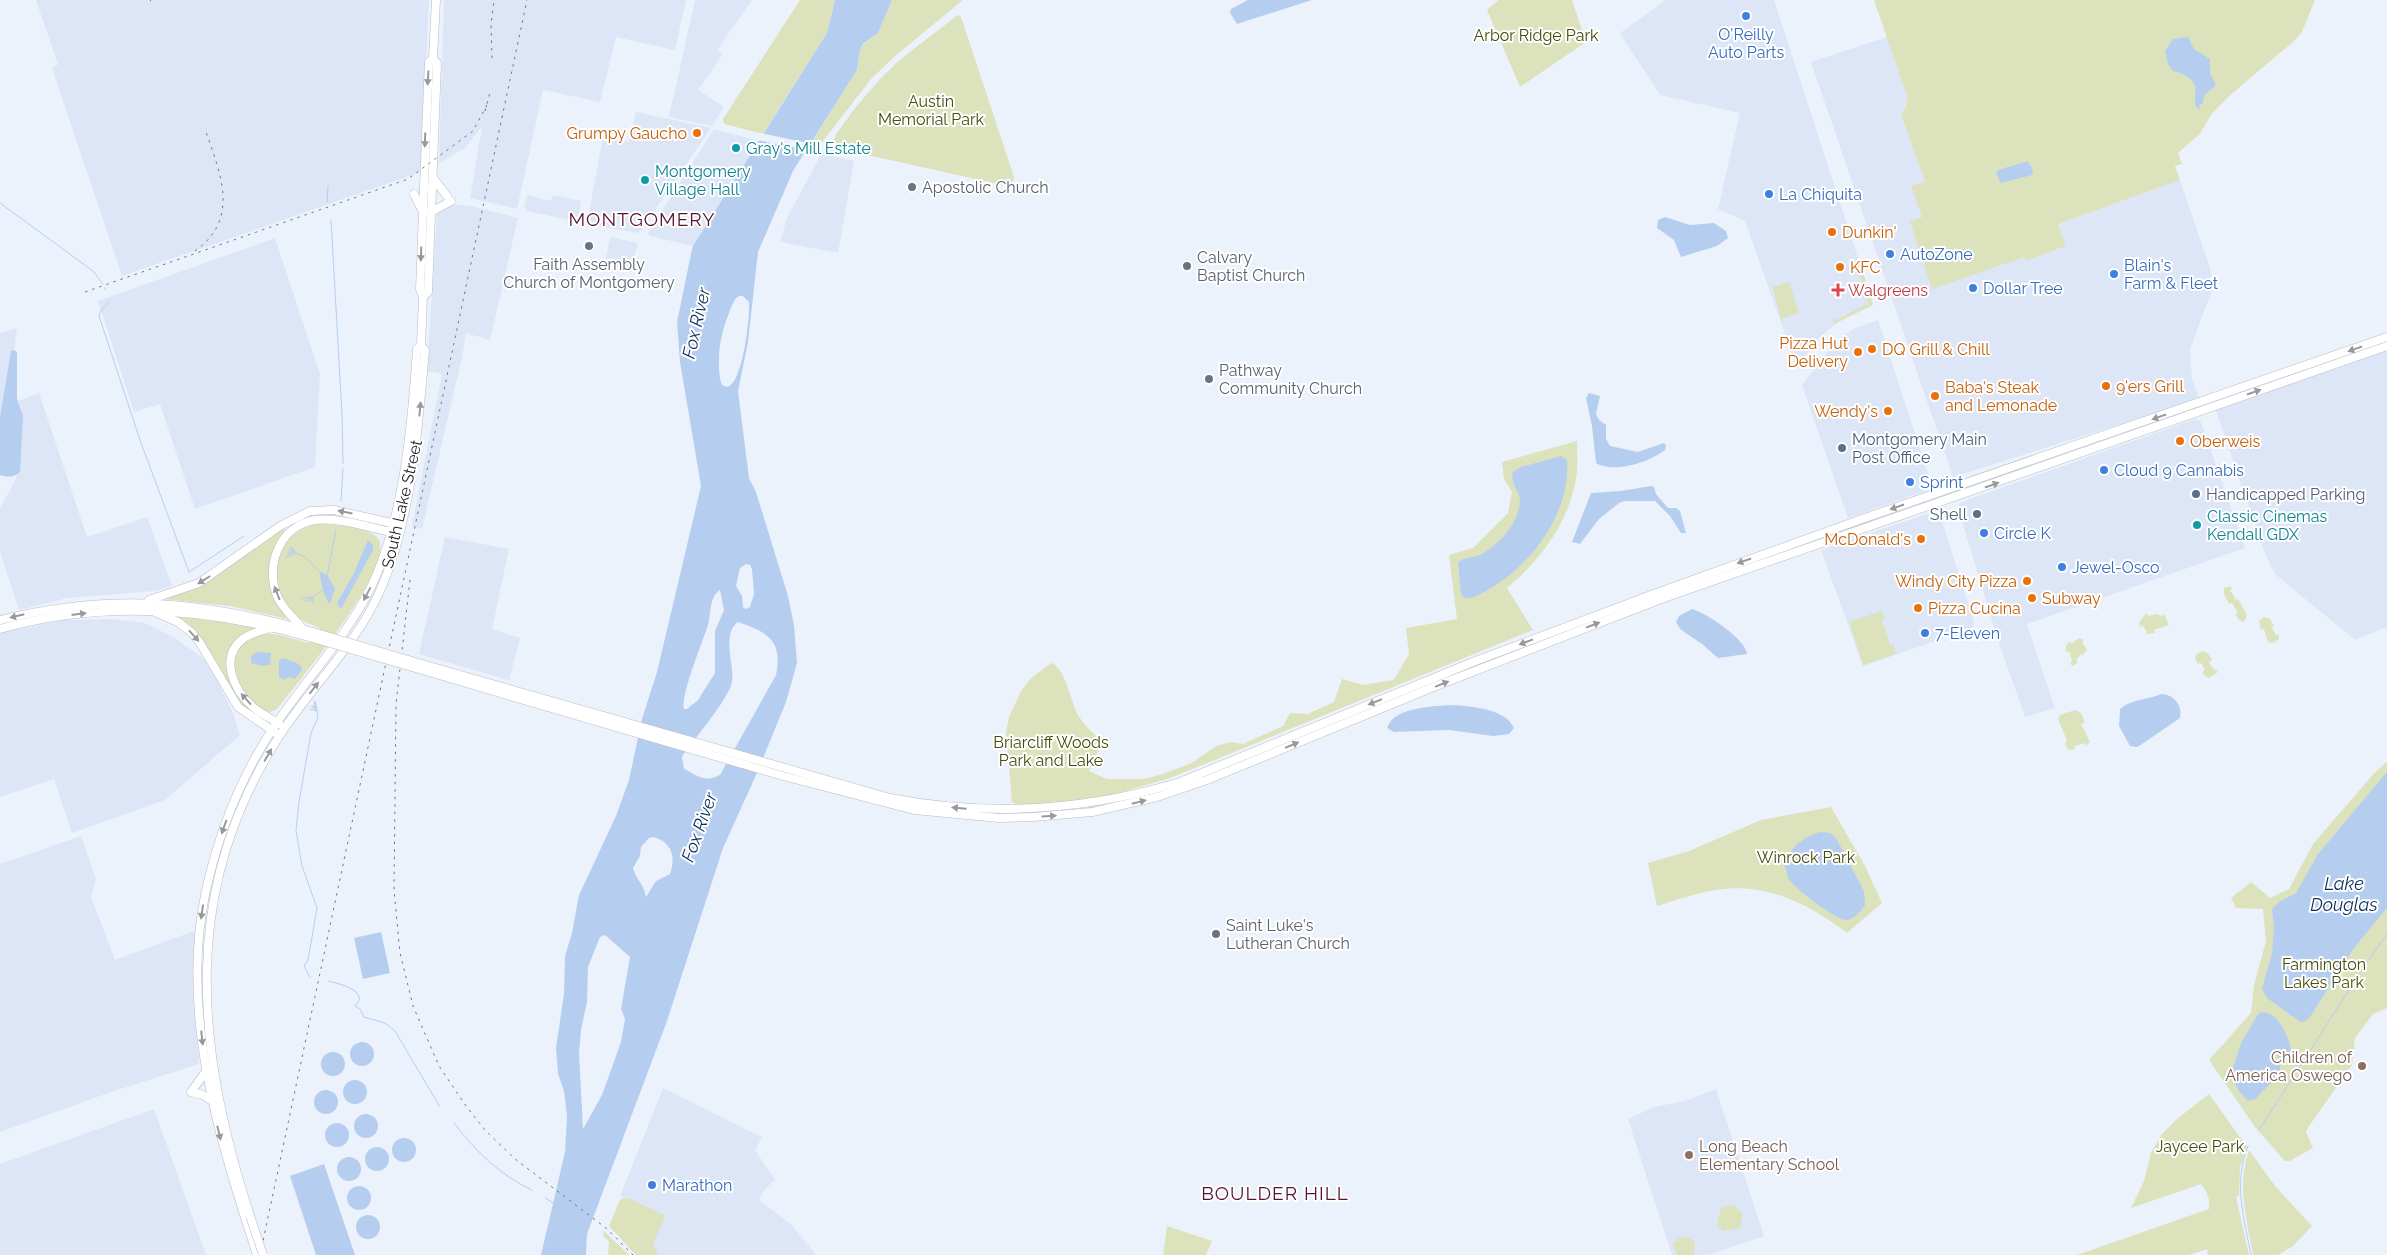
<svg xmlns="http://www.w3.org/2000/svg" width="2387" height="1255" font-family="Raleway,sans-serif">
	<rect width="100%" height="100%" fill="#ecf2fc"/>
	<g fill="#dce6f6">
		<polygon points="36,0 429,0 421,172 122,276 54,74 52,67 58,65"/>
		<polygon points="444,0 686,0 675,50 616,37 600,102 543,90 517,209 470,198 482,126 465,148 439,163"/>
		<polygon points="695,0 752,0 717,50 723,54 698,90 724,107 712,126 669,117"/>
		<polygon points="1666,0 1774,0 1873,304 1837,323 1818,339 1797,368 1745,221 1718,209 1740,113 1660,95 1620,33"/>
		<polygon points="1887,37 1907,96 1908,100 1901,114 1925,182 1922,217 1910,221 2024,257 2026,261 2066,246 2058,224 2180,180 2210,268 2212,290 2190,349 2192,379 2200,399 1953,477 1811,62"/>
		<polygon points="636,112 711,128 639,233 587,224 603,137 629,142"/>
		<polygon points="714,129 759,141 693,246 650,236 648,233"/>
		<polygon points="822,153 854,161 838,253 780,242 787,218"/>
		<polygon points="527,195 551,201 553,195 581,201 578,219 575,221 526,211 524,207"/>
		<polygon points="449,204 471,206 518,218 490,340 466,333 462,357 422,529 412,526 442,374 427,371 437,215 439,209"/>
		<polygon points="610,237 638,243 630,272 604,268"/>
		<polygon points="275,238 320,374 315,467 195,509 160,404 134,412 98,301"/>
		<polygon points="1878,320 1932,486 1925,491 1848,518 1802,385 1832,346 1843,336 1855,328"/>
		<polygon points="17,328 8,399 0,438 0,333"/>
		<polygon points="2387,349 2387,627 2355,640 2275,574 2264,551 2215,408"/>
		<polygon points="39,393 87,537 147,517 172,586 154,591 67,598 19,610 0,552 0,508 16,479 22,422 18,401"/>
		<polygon points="2195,419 2201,422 2245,548 2027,624 2055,708 2025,717 1998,640 1958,508 1959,505 1962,502"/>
		<polygon points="1935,511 1938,511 1940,515 1974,622 1973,628 1863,666 1821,550"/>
		<polygon points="445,537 509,549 492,629 520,638 509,680 419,654"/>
		<polygon points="112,619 145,623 175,638 208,662 233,713 240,735 165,800 72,833 54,779 0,797 0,633 65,620"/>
		<polygon points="81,836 96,879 91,897 115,960 197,930 196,996 199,1064 111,1092 0,1132 0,864"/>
		<polygon points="663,1088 762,1137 755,1150 775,1180 765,1189 759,1200 792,1225 816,1255 655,1255 649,1242 662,1216 620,1196"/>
		<polygon points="1716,1089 1764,1236 1708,1255 1672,1255 1628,1119 1654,1107 1685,1101"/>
		<polygon points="154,1109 206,1255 0,1255 0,1164"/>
	</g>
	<g fill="#dce2bc">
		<polygon points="800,0 835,0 827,33 763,134 724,124 723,119"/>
		<polygon points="892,0 963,0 894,57 871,79 823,141 818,144 811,143 857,70 860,50 864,44 878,33"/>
		<polygon points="1499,0 1572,0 1586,42 1520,87 1487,10"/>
		<polygon points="1874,0 2315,0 2302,32 2293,42 2229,96 2211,115 2200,134 2178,153 2182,164 2175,166 2180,180 2058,224 2066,246 2026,261 2024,257 1932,289 1910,221 1922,217 1911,186 1925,182 1901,114 1907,104 1907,96"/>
		<polygon points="958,15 961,17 1014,177 1013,182 1007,186 836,148 834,140 836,134 855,108 881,78 902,58"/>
		<polygon points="1864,275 1873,305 1836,323 1833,322 1833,319 1836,320 1865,305 1865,303 1869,306 1868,302 1865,302 1868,301 1860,277 1857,277"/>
		<polygon points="1789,282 1799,313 1781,319 1772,285 1774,287"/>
		<path d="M1577 441C1577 451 1578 462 1577 472 1571 519 1543 558 1507 588L1533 630 1170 778 1112 795 1067 803 1019 806 1012 802 1006 732 1009 717 1021 691 1030 679 1051 663C1065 667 1071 702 1078 715 1085 726 1093 734 1103 741L1089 771 1107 779H1143L1160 775 1192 763 1216 746 1231 742 1243 744 1283 726 1290 713 1308 714 1334 702 1342 679 1363 685 1394 680 1409 654 1406 628 1457 619 1449 555 1473 548 1508 513 1512 492 1504 479 1502 462Z"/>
		<polygon points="1887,514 1847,532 1214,775 1168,791 1088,809 1075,810 1147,795 1547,637"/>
		<path d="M317 524C331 524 373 527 379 540 393 570 297 683 277 709L268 713C258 707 248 700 241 690 225 668 236 638 263 634 278 632 295 640 309 643L320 628C309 624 299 620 290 611 261 580 277 532 317 524Z"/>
		<polygon points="283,527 285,530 276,547 270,575 292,620 230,606 163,599 194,588"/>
		<polygon points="2230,586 2233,589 2230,590 2236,600 2238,599 2247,615 2244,622 2239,620 2235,614 2238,613 2232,603 2229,604 2224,594 2224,588"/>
		<polygon points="1882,611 1885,619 1882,620 1890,645 1893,644 1896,654 1863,665 1849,622"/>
		<polygon points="2146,613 2148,616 2157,614 2162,616 2164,614 2169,625 2154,630 2155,633 2146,634 2147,632 2143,626 2140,627 2139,623"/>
		<polygon points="174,617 217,620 260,628 236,643 229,676 269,721 267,724 241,705 210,655"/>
		<polygon points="2264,617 2270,619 2274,626 2272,628 2276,635 2279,635 2279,639 2273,643 2268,642 2264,629 2261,630 2259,621"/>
		<polygon points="2079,638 2084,640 2082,642 2087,650 2083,655 2081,654 2076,660 2078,662 2073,666 2070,664 2072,660 2069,651 2066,652 2066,646 2070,641 2071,644"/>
		<polygon points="2202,651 2208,653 2212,660 2209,662 2213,669 2217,670 2217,673 2209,678 2205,676 2202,672 2205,670 2201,663 2198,664 2195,658 2196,655"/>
		<polygon points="2075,710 2081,713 2085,723 2081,724 2090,742 2086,746 2085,743 2074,746 2075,749 2071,750 2067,749 2065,742 2067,740 2058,719 2060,715"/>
		<polygon points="2387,762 2387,1008 2373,1014 2355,1038 2352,1065 2307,1129 2306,1132 2313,1148 2290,1161 2285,1161 2255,1127 2209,1060 2251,1013 2254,985 2266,941 2263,909 2236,908 2231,898 2251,882 2270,898 2289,889 2313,844 2377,770"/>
		<path d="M1831 807 1865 866 1882 903 1847 933C1809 904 1766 882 1716 890 1696 893 1676 900 1657 906L1648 863 1689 851 1761 820Z"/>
		<path d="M2209 1094 2247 1147 2240 1167 2239 1196 2236 1197 2249 1255H2208L2207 1249 2189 1255H2077L2209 1209C2211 1199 2206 1191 2201 1184L2131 1208 2144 1181 2151 1153 2162 1134 2177 1119Z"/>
		<path d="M2249 1150 2275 1186 2312 1226 2293 1246 2278 1255H2253C2247 1220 2236 1185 2249 1150Z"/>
		<polygon points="623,1198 631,1199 664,1215 664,1220 653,1243 658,1255 636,1255 609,1226 620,1200"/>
		<polygon points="1733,1205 1743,1213 1740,1228 1723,1231 1717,1225 1721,1208"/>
		<polygon points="1167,1226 1212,1241 1206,1255 1163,1255"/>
		<polygon points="604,1231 629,1255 608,1255 609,1242 603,1235"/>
		<polygon points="1688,1237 1695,1242 1694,1255 1677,1255 1673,1244 1679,1238"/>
	</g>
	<g fill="#b5cef0" fill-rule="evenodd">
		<path d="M835 0H892L878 33 863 44 860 50 857 70 793 171 758 252 748 342 738 391 749 478 756 492 788 596 794 625 797 663 786 702 757 773 723 848 667 1021 587 1234 586 1255H541L565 1152 567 1116 564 1091 558 1074 556 1048 564 994 565 956 572 933 579 895 616 816 629 780 642 719 657 672 701 486 680 362 677 322 691 254 693 246 827 33ZM739 296H743L749 302C750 319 743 380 728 387L722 385 720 379C717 355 720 335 729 313 732 306 733 300 739 296ZM746 564 750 565 752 569 754 594 750 607 746 609 743 607 742 596 736 586 740 568ZM720 590 724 610 715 631V673L698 700 687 709H684C680 697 702 643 707 628 712 615 708 598 720 590ZM738 622C768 632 783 641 776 675L720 775C704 783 699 776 684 769L682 757C695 737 727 702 732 682 735 667 721 634 738 622ZM653 837C672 842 676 857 670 874L656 881 646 897C643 882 636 880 633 868L640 856 641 847 649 838ZM605 935 630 957 621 1009 625 1019 621 1042 602 1095 583 1129 579 1053 581 1030 587 1002 588 967 600 937Z"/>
		<polygon points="1248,0 1312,0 1237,24 1230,13 1231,9"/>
		<path d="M2186 37H2188L2194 49 2210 59V73L2216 85 2204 96 2203 103 2199 106 2200 110C2186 101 2211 80 2173 71L2168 64 2165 51 2173 39Z"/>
		<polygon points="2028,161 2033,171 2032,175 2001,183 1996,173 1998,170"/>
		<polygon points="1665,217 1690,225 1714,223 1726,231 1728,238 1717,246 1681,257 1674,240 1657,228 1658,220"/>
		<path d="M14 350 17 352V399L23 416 20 472C15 477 7 478 0 475V417L11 351Z"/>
		<path d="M1589 393 1600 396 1596 414 1599 420 1606 425V439L1610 446 1638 452 1664 443 1666 446 1665 450C1650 462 1614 474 1596 463L1592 426 1586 398Z"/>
		<path d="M1561 456 1567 460C1571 512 1532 565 1489 589 1482 593 1472 600 1464 598L1461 593 1458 562C1464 557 1473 558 1480 555 1499 545 1519 523 1520 501 1520 491 1509 481 1513 472L1521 467Z"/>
		<polygon points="1651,486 1654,487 1656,494 1668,508 1676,508 1680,511 1686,533 1681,533 1670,516 1655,501 1625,501 1619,503 1599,519 1580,544 1572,542 1591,493 1621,491"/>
		<polygon points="368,540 373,545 373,550 341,609 337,603 354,573"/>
		<path d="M319 571 327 575 335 589 330 604C322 596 322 582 319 571Z"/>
		<path d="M1692 609C1706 613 1746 639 1747 654L1718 658 1702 644 1680 629 1676 622 1679 616Z"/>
		<polygon points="257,652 271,653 270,665 262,666 251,663 251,656"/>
		<polygon points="282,658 295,662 301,666 302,670 295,679 289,677 283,680 279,677 279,661"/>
		<path d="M2161 694C2174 694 2183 706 2180 718L2142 744 2137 747 2130 746 2119 726 2120 709C2131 699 2148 700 2161 694Z"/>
		<path d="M1456 705C1474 707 1506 709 1514 728L1509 734 1493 736 1449 730 1394 732 1387 728C1394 706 1437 706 1456 705Z"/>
		<polygon points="2387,772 2387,908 2354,948 2310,1017 2304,1022 2299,1021 2267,998 2262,989 2272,953 2274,927 2272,909 2279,902 2296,893 2318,854"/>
		<path d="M1820 832 1830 833 1836 838 1864 891 1865 905C1861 911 1855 919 1847 920 1835 920 1799 891 1791 882 1786 876 1787 869 1784 865 1790 848 1802 837 1820 832Z"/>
		<polygon points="381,932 390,973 363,979 354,938"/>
		<path d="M2262 1012C2279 1013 2288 1035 2291 1050L2283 1060H2280L2277 1056 2278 1049 2273 1051V1058L2280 1065V1074L2255 1099 2248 1101 2238 1090 2231 1073 2242 1041 2258 1014Z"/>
		<circle cx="362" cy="1054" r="12"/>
		<circle cx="333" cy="1064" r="12"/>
		<circle cx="355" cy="1092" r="12"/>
		<circle cx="326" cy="1102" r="12"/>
		<circle cx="366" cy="1126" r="12"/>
		<circle cx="337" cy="1135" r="12"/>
		<circle cx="404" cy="1150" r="12"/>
		<circle cx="377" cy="1159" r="12"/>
		<circle cx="349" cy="1169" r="12"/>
		<polygon points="324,1164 355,1255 316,1255 290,1176"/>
		<circle cx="359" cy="1198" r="12"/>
		<circle cx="368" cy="1227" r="12"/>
	</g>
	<polygon fill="#ecf2fc" points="761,133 812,144 807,150 757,140"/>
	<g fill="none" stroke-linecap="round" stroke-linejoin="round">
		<g stroke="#b5cef0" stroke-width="1">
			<polyline points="327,202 328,186"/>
			<polyline points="0,203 93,271 103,284"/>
			<polyline points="331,220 342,414 343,463"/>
			<polyline points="105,288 105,290"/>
			<polyline points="109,302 100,312 99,316 140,440 189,572 244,536"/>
			<polyline points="341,501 343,469"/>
			<polyline points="291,546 296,553"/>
			<polyline points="290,548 294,551"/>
			<polyline points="289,550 305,557 319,571"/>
			<polyline points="288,552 293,553"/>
			<polyline points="287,554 293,554"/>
			<polyline points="286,557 295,554"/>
			<polyline points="327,576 336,530"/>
			<polyline points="302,598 313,597"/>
			<polyline points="304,601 310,598"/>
			<polyline points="307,601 311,599"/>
			<polyline points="309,601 324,589"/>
			<polyline points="312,603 313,598"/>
			<polyline points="315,701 317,710"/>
			<polyline points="314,702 316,708"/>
			<polyline points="311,706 315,709"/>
			<polyline points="310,709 317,711"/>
			<polyline points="310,977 304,966 308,960 317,908 302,866 296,830 299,802 311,733 318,718 317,711 313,705"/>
			<path d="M328 981C339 984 357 987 360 999L355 1006 360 1009 364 1017 385 1023 395 1031 440 1107"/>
			<path d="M454 1123C475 1151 500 1175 532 1190"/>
			<polyline points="2259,1130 2363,968 2387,934"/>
			<path d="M2248 1146C2233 1183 2244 1218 2251 1255"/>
			<polyline points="545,1198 555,1204"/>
		</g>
		<g stroke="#b6bcc5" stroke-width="9">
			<g id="major">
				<polyline points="433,178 447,196"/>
				<polyline points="414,194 422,210"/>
				<polyline points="431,212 451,201"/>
				<polyline points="423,297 428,292 437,63 433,59"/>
				<polyline points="149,600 199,583 280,526 310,511 334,510 396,524"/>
				<polyline points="155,612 178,622 192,633 200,643 238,707 276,733"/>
				<path d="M0 620C113 592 203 601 313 632"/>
				<path d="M272 627C263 631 253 632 244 638 218 657 234 691 253 707 261 714 271 718 279 724"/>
				<path d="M302 628C294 618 284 610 278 598 264 567 279 526 315 520 340 517 371 528 395 533"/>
				<path d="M0 629C103 600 208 608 309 637"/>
				<path d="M429 666 890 798C988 817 1084 811 1180 782L1473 662 1651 595 1862 519 2387 337"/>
				<polyline points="429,672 783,776 914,810 999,818 1033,817 1092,812 1157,797 1207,780 1436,686 1664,598 2387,346"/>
				<polyline points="207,1070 191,1092 203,1095 212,1101"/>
				<path d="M250 1216C196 1048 179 890 280 735 312 686 356 645 380 591 412 519 418 428 425 350L421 346"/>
				<path d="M257 1255C220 1141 180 1016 205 895 218 834 242 773 278 721 307 679 342 641 367 595 403 527 412 426 417 349L421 346 423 297 420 289 428 84 429 62 433 59 436 0"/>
			</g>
		</g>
		<use href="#major" stroke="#fff" stroke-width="8"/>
		<g stroke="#73777d" stroke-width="1" stroke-dasharray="2.5 5" stroke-linecap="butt">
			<polyline points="150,0 151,1"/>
			<polyline points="492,58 491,25 494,0"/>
			<polyline points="485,111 490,92"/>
			<path d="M195 251C241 218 220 173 205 129"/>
			<polyline points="85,292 408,179 473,131 487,105"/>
			<polyline points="410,580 396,704 394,890 400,953 413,1006 439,1066 466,1106 485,1130 515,1159 606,1228 633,1255"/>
			<polyline points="260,1255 527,0"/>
		</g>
		<g stroke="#b6bcc5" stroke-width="9" stroke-linecap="butt">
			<g id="major-bridge">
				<polyline points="313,632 429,666"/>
				<polyline points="309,637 429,672"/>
				<polyline points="250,1216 263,1255"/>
			</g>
		</g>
		<use href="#major-bridge" stroke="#fff" stroke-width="8"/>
	</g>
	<defs><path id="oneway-solid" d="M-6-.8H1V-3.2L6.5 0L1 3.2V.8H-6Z" transform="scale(1.25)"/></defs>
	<g fill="#98999b">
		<use href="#oneway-solid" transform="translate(428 78) rotate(94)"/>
		<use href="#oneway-solid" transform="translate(425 140) rotate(92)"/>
		<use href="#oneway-solid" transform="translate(421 254) rotate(92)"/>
		<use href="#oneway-solid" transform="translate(2355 349) rotate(161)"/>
		<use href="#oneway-solid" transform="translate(2254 392) rotate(-19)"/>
		<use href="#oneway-solid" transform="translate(420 409) rotate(-85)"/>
		<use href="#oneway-solid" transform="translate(2159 417) rotate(161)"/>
		<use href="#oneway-solid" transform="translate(1992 485) rotate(-19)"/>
		<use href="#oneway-solid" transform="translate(1897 507) rotate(161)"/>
		<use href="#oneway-solid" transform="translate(345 512) rotate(-169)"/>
		<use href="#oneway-solid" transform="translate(1744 561) rotate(161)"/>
		<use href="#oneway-solid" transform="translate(204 580) rotate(148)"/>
		<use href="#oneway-solid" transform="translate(277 593) rotate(-111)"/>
		<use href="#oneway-solid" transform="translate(367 594) rotate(118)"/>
		<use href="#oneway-solid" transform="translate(79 614) rotate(-7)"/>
		<use href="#oneway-solid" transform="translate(17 616) rotate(167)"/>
		<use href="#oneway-solid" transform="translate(1593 625) rotate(-21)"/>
		<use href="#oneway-solid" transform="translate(194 636) rotate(48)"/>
		<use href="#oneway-solid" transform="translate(1526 642) rotate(159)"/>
		<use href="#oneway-solid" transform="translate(1442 684) rotate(-22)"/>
		<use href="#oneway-solid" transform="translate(314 688) rotate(-52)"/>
		<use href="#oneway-solid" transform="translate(246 699) rotate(-132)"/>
		<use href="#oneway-solid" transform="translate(1375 702) rotate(158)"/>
		<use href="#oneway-solid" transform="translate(1292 745) rotate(-23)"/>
		<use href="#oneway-solid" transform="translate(268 755) rotate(-60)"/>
		<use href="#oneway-solid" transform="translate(1139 802) rotate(-14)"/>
		<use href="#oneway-solid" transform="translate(959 808) rotate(-175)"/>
		<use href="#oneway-solid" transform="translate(1049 816) rotate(-4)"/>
		<use href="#oneway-solid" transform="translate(224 827) rotate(110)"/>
		<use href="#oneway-solid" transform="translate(202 912) rotate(98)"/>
		<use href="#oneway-solid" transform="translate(202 1038) rotate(84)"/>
		<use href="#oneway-solid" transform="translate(219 1133) rotate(76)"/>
	</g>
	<g fill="#3f7fe0" stroke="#fff" stroke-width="2">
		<circle cx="1746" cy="16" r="5"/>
		<circle cx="1769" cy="194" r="5"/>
		<circle cx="1890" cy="254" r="5"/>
		<circle cx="2114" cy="274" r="5"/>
		<circle cx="1973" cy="288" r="5"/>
		<circle cx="2104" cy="470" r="5"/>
		<circle cx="1910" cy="482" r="5"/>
		<circle cx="1984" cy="533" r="5"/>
		<circle cx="2062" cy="567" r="5"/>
		<circle cx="1925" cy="633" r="5"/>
		<circle cx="652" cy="1185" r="5"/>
	</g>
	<g fill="#e8710a" stroke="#fff" stroke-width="2">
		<circle cx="697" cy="133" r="5"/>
		<circle cx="1832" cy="232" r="5"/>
		<circle cx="1840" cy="267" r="5"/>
		<circle cx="1872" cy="349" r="5"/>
		<circle cx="1858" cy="352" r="5"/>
		<circle cx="2106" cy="386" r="5"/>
		<circle cx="1935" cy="396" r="5"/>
		<circle cx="1888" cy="411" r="5"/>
		<circle cx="2180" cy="441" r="5"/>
		<circle cx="1921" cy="539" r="5"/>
		<circle cx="2027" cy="581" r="5"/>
		<circle cx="2032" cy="598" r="5"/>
		<circle cx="1918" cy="608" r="5"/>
	</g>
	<g fill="#0f9aa8" stroke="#fff" stroke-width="2">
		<circle cx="736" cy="148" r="5"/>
		<circle cx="645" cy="180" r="5"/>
		<circle cx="2197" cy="525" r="5"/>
	</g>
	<g fill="#6b7280" stroke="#fff" stroke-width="2">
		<circle cx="912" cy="187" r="5"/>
		<circle cx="589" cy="246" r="5"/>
		<circle cx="1187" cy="266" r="5"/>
		<circle cx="1209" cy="379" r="5"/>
		<circle cx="1216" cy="934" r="5"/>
	</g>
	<path fill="#e0444e" stroke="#fff" stroke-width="2" d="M1835.5 282.5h5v5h5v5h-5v5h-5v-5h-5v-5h5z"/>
	<g fill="#5c6f8a" stroke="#fff" stroke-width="2">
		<circle cx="1842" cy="448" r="5"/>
		<circle cx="2196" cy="494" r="5"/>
		<circle cx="1977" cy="514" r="5"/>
	</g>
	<g fill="#8d6e63" stroke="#fff" stroke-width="2">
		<circle cx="2362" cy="1066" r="5"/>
		<circle cx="1689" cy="1155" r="5"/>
	</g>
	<g text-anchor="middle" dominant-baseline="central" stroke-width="4" stroke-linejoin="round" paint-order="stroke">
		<g font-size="16" fill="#366cbe" stroke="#fff" text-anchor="start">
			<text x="1746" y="34" text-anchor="middle">O'Reilly<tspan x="1746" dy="18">Auto Parts</tspan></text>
			<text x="1779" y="194">La Chiquita</text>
			<text x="1900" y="254">AutoZone</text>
			<text x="2124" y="265">Blain's<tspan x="2124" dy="18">Farm &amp; Fleet</tspan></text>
			<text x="1983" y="288">Dollar Tree</text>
			<text x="2114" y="470">Cloud 9 Cannabis</text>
			<text x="1920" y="482">Sprint</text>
			<text x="1994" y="533">Circle K</text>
			<text x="2072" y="567">Jewel-Osco</text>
			<text x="1935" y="633">7-Eleven</text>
			<text x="662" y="1185">Marathon</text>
		</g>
		<g font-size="16" fill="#464c0b" stroke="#fff">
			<text x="1536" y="35">Arbor Ridge Park</text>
			<text x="931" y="101">Austin<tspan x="931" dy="18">Memorial Park</tspan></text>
			<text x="1051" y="742">Briarcliff Woods<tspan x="1051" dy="18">Park and Lake</tspan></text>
			<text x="1806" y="857">Winrock Park</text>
			<text x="2324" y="964">Farmington<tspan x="2324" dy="18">Lakes Park</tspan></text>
			<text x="2200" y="1146">Jaycee Park</text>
		</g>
		<g font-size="16" fill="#c56008" stroke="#fff" text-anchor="start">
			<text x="687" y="133" text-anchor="end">Grumpy Gaucho</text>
			<text x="1842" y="232">Dunkin'</text>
			<text x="1850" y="267">KFC</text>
			<text x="1848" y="343" text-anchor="end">Pizza Hut<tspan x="1848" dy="18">Delivery</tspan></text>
			<text x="1882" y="349">DQ Grill &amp; Chill</text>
			<text x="2116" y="386">9'ers Grill</text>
			<text x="1945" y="387">Baba's Steak<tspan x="1945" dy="18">and Lemonade</tspan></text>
			<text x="1878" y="411" text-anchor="end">Wendy's</text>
			<text x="2190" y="441">Oberweis</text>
			<text x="1911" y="539" text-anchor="end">McDonald's</text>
			<text x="2017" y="581" text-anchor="end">Windy City Pizza</text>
			<text x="2042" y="598">Subway</text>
			<text x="1928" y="608">Pizza Cucina</text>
		</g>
		<g font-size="16" fill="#0d838f" stroke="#fff" text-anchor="start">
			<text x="746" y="148">Gray's Mill Estate</text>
			<text x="655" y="171">Montgomery<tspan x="655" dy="18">Village Hall</tspan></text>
			<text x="2207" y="516">Classic Cinemas<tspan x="2207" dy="18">Kendall GDX</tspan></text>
		</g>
		<g font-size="16" fill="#5b616d" stroke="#fff" text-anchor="start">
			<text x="922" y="187">Apostolic Church</text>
			<text x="1197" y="257">Calvary<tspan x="1197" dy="18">Baptist Church</tspan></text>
			<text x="589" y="264" text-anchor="middle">Faith Assembly<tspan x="589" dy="18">Church of Montgomery</tspan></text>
			<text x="1219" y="370">Pathway<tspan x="1219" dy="18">Community Church</tspan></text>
			<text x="1226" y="925">Saint Luke's<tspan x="1226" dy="18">Lutheran Church</tspan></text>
		</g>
		<g font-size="16" fill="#be3a42" stroke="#fff" text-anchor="start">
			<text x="1848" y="290">Walgreens</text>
		</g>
		<g font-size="16" fill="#4e5e75" stroke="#fff" text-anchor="start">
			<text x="1852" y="439">Montgomery Main<tspan x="1852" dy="18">Post Office</tspan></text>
			<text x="2206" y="494">Handicapped Parking</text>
			<text x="1967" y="514" text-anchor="end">Shell</text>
		</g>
		<g font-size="16" fill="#1b1d21" stroke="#fff">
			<text transform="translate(402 504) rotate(-77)">South Lake Street</text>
		</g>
		<g font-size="16" fill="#785e54" stroke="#fff" text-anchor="end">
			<text x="2352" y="1057">Children of<tspan x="2352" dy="18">America Oswego</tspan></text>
			<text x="1699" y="1146" text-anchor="start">Long Beach<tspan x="1699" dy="18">Elementary School</tspan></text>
		</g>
		<g font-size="18" font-style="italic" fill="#0e2f59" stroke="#fff">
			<text transform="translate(696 323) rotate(-77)">Fox River</text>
			<text transform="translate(699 827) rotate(-70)">Fox River</text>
			<text x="2344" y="883">Lake<tspan x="2344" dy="21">Douglas</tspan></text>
		</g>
		<g font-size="19" letter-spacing="1" fill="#58142c" stroke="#fff">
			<text x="642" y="219">MONTGOMERY</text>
			<text x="1275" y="1193">BOULDER HILL</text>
		</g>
	</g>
</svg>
